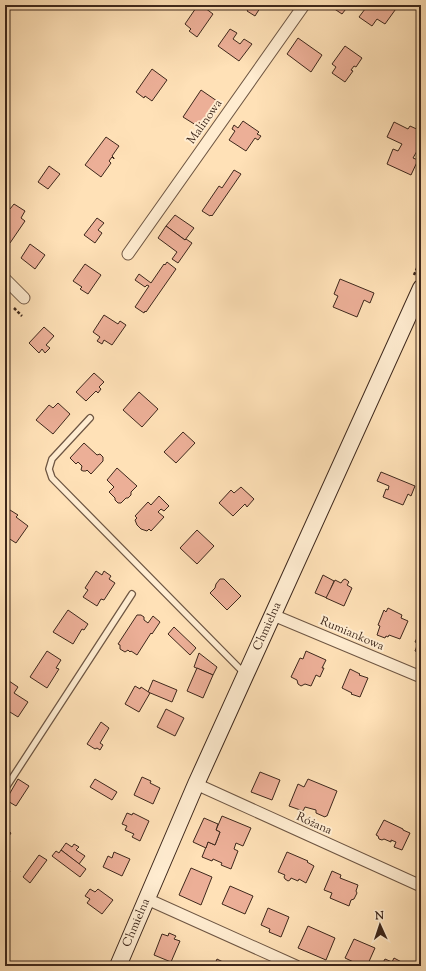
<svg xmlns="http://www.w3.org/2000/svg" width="426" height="971" font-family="'Sorts Mill Goudy',serif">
	<rect width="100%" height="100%" fill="#ffe1b7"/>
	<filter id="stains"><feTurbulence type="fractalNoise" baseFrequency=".005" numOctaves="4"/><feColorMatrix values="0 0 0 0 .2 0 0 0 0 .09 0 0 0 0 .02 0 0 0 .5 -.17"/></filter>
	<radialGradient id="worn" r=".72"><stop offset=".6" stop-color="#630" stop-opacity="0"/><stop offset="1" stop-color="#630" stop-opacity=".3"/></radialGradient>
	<g fill="#ecaf97" stroke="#3e281c">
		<polygon points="198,5 201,5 213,14 197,37 189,31 191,29 185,24"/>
		<polygon points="251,5 262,5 255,16 247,11"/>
		<polygon points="335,5 349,5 342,14 333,8"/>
		<polygon points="368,5 397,5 398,6 385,24 377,19 372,26 359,17"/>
		<polygon points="230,29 237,33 233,39 240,44 244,39 252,44 239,61 218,46"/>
		<polygon points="298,38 322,55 311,72 287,54"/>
		<polygon points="345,46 362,58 356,67 354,66 351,70 353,71 345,82 332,73 336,67 332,64"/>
		<polygon points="152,69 167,80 152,101 145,96 144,98 136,92"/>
		<polygon points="421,69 421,79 417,77"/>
		<polygon points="201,90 217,101 199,127 183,117"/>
		<polygon points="243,121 259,132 257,134 261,136 258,140 255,138 246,151 229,140 235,131 232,129 234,125 238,128"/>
		<polygon points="394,122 408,129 410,126 421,131 421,153 417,151 413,158 418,160 411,175 387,164 393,149 398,151 402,144 387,137"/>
		<polygon points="106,137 119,146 112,156 114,158 114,159 112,157 109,161 111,163 101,177 85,165"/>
		<polygon points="49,166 60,174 48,189 38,182"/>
		<polygon points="234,170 241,174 212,216 211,215 210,216 202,211 219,186 222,188"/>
		<polygon points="14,204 25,211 21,218 25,221 10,243 5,240 5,214 8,209 10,209"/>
		<polygon points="175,215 194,228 185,240 166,226"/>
		<polygon points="97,218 104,223 98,230 102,233 95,243 84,235"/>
		<polygon points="166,226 185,240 186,239 192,243 178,263 172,259 177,252 158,238"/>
		<polygon points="30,244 45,255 35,269 21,258"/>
		<polygon points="167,262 176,269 146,312 145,311 144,313 135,307 149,286 147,285 145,287 135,280 139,274 151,283 164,264 165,265"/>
		<polygon points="85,264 101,275 88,294 80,289 82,287 73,281"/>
		<polygon points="340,279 374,293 370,303 364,300 357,317 333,307 338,296 334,294"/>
		<polygon points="104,315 118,324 120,321 126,325 112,345 104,340 102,344 97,341 100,337 93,332"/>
		<polygon points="44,327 54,336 46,345 50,348 45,353 42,349 39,353 29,343"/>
		<polygon points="94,373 104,382 99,387 101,389 98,393 96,391 86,401 76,392"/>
		<polygon points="139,392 158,409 142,427 123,410"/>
		<polygon points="58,403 70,414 53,434 36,420 49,405 53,408"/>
		<polygon points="183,432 195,443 176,463 164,452"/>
		<polygon points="84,443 97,455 100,454 103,457 103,461 91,474 87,470 86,471 83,471 81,470 82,466 78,462 76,464 70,458"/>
		<polygon points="117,468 137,486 131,492 131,495 128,498 126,498 121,503 118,503 115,500 115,498 109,492 114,487 107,480"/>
		<polygon points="381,472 415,486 411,496 408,494 403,505 383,497 386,489 388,490 389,486 377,481"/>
		<polygon points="241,487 254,499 247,507 245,504 233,516 219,503 231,490 234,493"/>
		<polygon points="159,496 169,506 164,511 161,509 158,512 164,517 151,531 149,529 147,531 141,529 137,525 135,520 137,518 135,516 148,502 151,505"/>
		<polygon points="10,510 18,515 16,517 28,526 16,543 5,536 5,517"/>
		<polygon points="197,530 214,546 197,564 180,548"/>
		<polygon points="96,571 102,575 104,571 111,576 109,579 115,583 104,600 101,599 97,606 83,597 88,590 85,588"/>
		<polygon points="323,575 334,581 327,598 315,593"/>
		<polygon points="220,579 224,579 241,596 227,610 210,593 215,588 216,584"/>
		<polygon points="345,579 348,581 349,582 347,585 352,588 344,606 326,598 335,580 341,583 343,580"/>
		<polygon points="388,608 402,615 401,618 408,621 400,639 389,635 388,637 386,636 385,638 377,635 380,626 378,625 384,610 386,612"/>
		<polygon points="68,610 88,624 84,630 82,629 73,644 53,632"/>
		<polygon points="137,615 141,615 144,617 144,620 148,623 153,616 160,622 152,634 151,633 137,655 131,651 130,652 128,650 125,652 120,649 120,645 118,644"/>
		<polygon points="174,627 196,648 190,655 168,634"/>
		<polygon points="419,634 421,635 421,653 415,651 418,643 415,642"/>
		<polygon points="47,651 61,660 56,668 59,669 47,688 30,677"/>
		<polygon points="306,651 326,660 322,668 324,668 320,677 316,675 311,686 305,684 301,686 298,684 297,680 291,677 300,658 303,659"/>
		<polygon points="199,653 217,667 213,675 194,667"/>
		<polygon points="197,668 213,675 203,698 187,691"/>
		<polygon points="350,669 360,674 359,675 368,678 360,697 351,694 352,693 342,688"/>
		<polygon points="6,679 18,687 14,693 28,702 18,717 5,709 5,693 8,690 5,688"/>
		<polygon points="153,680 177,690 172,702 148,692"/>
		<polygon points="135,686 140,689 141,687 150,693 139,712 125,704"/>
		<polygon points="166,709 184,718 175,736 157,727"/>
		<polygon points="101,722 109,728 100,743 103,745 100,750 97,748 95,749 87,744"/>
		<polygon points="260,772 280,780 272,800 251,792"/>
		<polygon points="142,777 151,781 150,783 160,788 153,804 134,795"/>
		<polygon points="18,779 29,786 16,806 6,800"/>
		<polygon points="95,779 117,792 112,800 90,787"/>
		<polygon points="308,779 337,791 327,816 326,816 325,817 316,813 316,810 305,807 303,811 289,806 298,784 304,787"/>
		<polygon points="127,813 132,815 133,813 149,821 140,841 132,837 134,834 125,830 127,826 122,824"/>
		<polygon points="222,816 251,828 243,846 236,843 234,849 238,851 231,869 221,865 222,863 213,859 212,861 202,857 208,842 215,845 220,832 216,830"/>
		<polygon points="204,818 218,824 216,830 220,832 215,845 208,842 206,848 193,842"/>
		<polygon points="384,820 403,829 403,830 410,833 402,850 394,847 396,842 391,840 391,842 384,839 382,840 379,839 378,836 376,835"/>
		<polygon points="5,829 11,833 5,842"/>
		<polygon points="66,843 72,847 74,844 79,847 76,850 85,856 79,864 61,850"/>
		<polygon points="61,850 86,869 80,877 52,856 56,851 59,853"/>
		<polygon points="114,852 130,859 122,876 103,867 108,856 112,858"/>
		<polygon points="287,852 308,861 307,862 314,866 306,883 299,879 298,881 291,878 290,880 288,881 285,879 284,877 285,875 278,872"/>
		<polygon points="39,855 47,860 30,883 23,877"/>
		<polygon points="5,868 10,871 5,878"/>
		<polygon points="191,868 212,877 201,905 179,895"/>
		<polygon points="332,871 341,875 340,878 358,885 356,891 357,893 354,899 351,900 349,906 330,898 332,893 324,890"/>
		<polygon points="230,886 253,896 245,914 222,904"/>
		<polygon points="90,889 95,892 98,889 113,900 102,914 87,903 90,899 85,896"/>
		<polygon points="268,908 289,917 281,937 269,932 270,929 261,925"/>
		<polygon points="308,926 335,938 326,960 298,948"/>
		<polygon points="169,933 176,936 174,939 180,941 171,962 154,955 162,934 168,936"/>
		<polygon points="354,939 375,948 367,966 362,966 345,958"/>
		<polygon points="394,958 409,966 381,966 385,959 392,962"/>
		<polygon points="217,959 225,963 224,965 226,966 214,966"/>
	</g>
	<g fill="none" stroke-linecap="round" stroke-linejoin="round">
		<g stroke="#6e5643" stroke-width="8">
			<g id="lane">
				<polyline points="411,312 421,317"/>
				<polyline points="90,418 52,459 49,469 52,478 244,673"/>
				<polyline points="5,789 132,594"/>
			</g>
		</g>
		<g stroke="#6e5643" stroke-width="13">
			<g id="street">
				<polyline points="128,254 304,5"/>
				<polyline points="5,279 24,298"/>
				<polyline points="273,615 421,677"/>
				<polyline points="196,784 421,886"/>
				<polyline points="147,899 296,966"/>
			</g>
		</g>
		<g stroke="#3e281c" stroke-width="18">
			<g id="secondary">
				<path id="s1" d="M118 966 196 784 421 288"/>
			</g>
		</g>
		<g stroke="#3e281c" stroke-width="2.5" stroke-dasharray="3 2" stroke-linecap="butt">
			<polyline points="414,275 421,259"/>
			<polyline points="14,308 22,316"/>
		</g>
		<use href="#lane" stroke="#ffecd0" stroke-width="5.5"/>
		<use href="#street" stroke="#ffecd0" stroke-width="11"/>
		<use href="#secondary" stroke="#ffecd0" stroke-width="16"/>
	</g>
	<g text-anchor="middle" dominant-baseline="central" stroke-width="4" stroke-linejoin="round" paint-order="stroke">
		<g font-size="12" fill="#3e281c" stroke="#ffecd0">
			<text transform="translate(205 122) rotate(-55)">Malinowa</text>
			<text stroke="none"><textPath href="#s1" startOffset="371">Chmielna</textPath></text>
			<text transform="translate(352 634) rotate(23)">Rumiankowa</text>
			<text transform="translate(314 824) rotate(24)">Różana</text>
			<text stroke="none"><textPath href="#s1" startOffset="47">Chmielna</textPath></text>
		</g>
	</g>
	<rect width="426" height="971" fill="none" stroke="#ffe1b7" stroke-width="20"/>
	<rect x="6" y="6" width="414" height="959" fill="none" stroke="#3e281c" stroke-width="2"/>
	<rect x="10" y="10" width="406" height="951" fill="none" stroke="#3e281c"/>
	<g transform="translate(380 925) rotate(357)" stroke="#ffecd0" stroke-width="3" paint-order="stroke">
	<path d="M0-3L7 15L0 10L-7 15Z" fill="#3e281c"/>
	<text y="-6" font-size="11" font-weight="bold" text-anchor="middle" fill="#3e281c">N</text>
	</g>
	<rect width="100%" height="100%" filter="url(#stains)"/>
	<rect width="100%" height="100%" fill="url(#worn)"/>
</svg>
